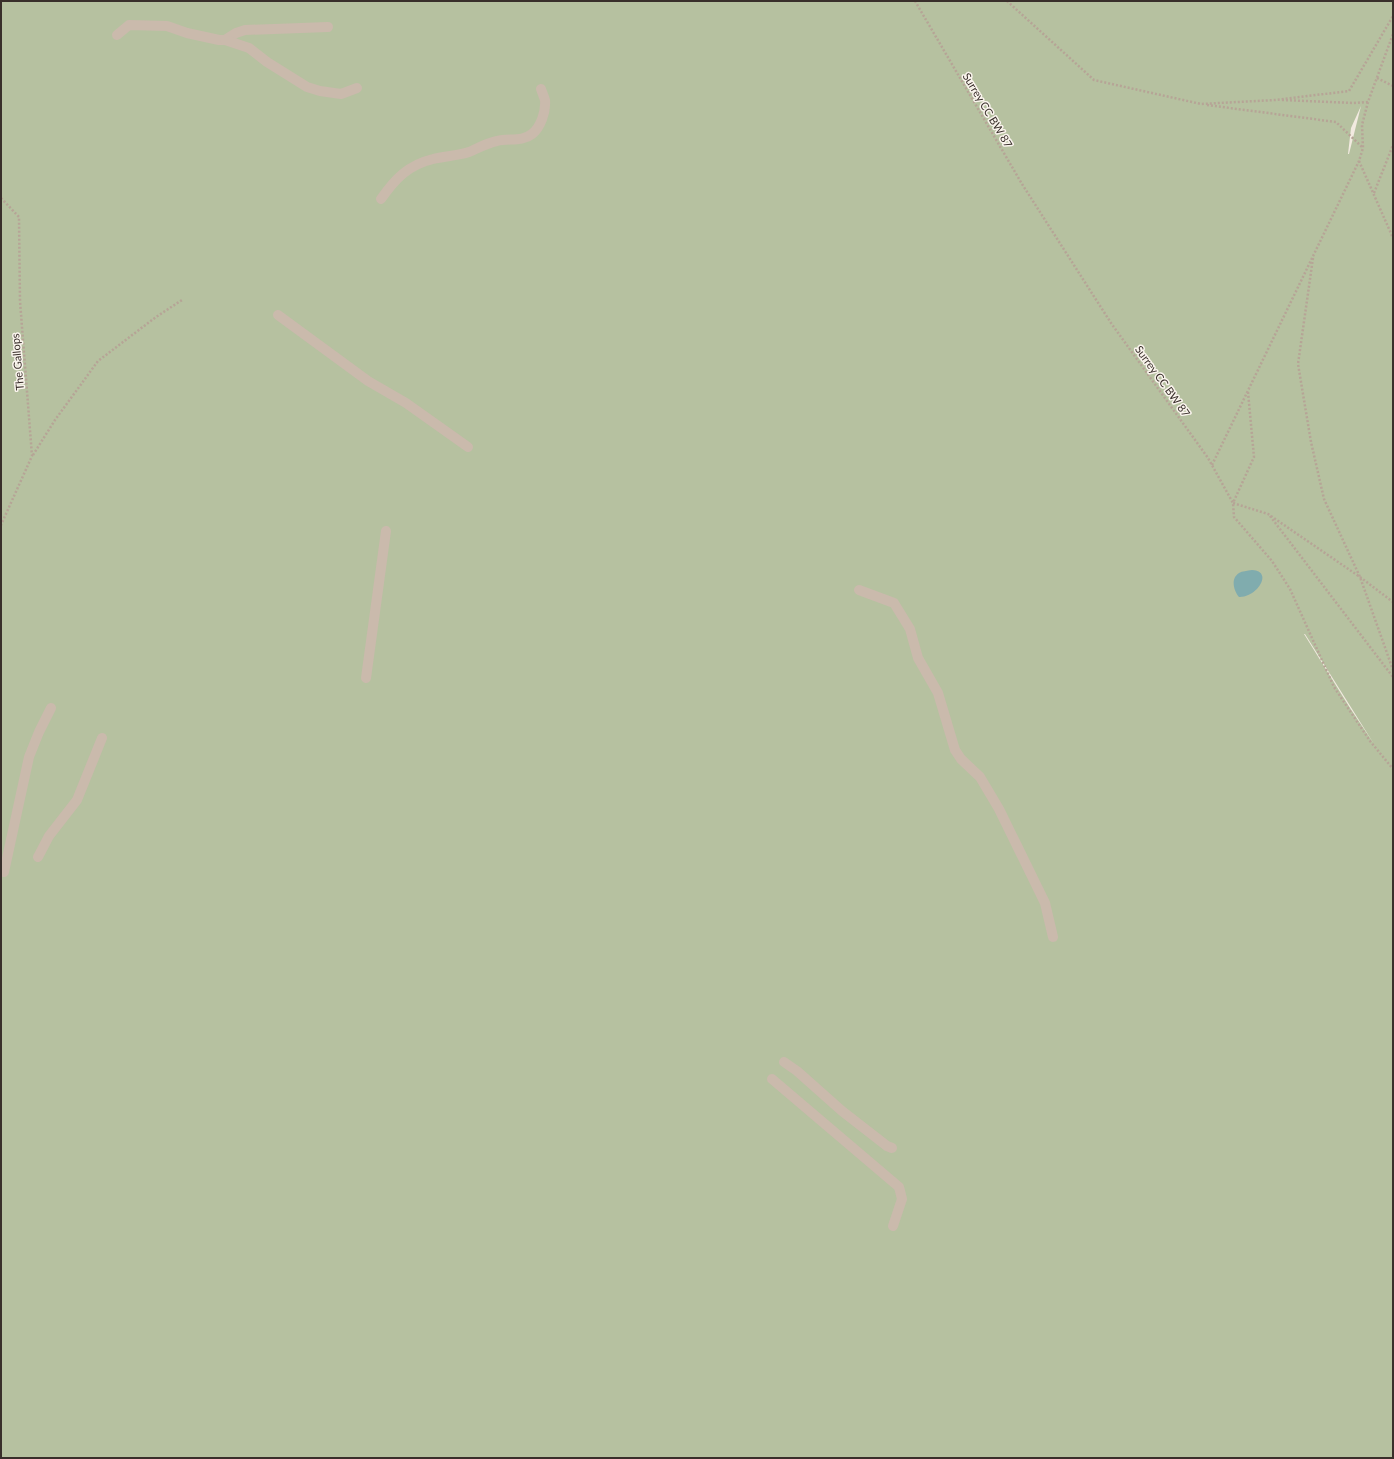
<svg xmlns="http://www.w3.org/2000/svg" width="1394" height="1459" font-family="Lato,sans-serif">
	<rect width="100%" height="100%" fill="#f2eae0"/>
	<path fill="#b6c1a0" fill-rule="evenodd" d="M1 1H1393V1458H1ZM1361 106 1349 154H1348L1351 128ZM1304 634H1305L1374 744 1350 708Z"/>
	<path fill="#80acae" d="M1252 570C1274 571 1257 598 1239 597 1234 591 1230 579 1239 573 1242 571 1247 571 1252 570Z"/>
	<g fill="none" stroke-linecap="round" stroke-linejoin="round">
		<g stroke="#b6a496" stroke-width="2.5" stroke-dasharray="2 2" stroke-linecap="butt">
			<polyline points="915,1 1022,184 1111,323 1208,458 1233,503 1234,517 1272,561 1290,589 1334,687 1370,741 1393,769"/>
			<polyline points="1007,1 1094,80 1201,104 1275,100 1349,91 1393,16"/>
			<polyline points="1377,78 1393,86"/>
			<polyline points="1282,100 1353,103 1368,102"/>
			<polyline points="1207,105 1336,122 1363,148"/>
			<polyline points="1359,161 1393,238"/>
			<polyline points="1374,193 1393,145"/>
			<polyline points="1,198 19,217 20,301 32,456 1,525"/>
			<polyline points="1313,258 1298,364 1311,442 1324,499 1360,577 1393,670"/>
			<polyline points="1248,392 1254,457 1233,503 1268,514 1360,577 1393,602"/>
			<polyline points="33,455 55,420 98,361 156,317 182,300"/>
			<polyline points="1212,465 1359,161 1363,148 1362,125 1368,102 1393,34"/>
			<polyline points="1270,516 1393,677"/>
		</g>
		<g stroke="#cabaac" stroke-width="10">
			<polyline points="117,35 129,25 167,26 187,33 219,40 225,40 236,33 245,30 328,27"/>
			<polyline points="225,40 249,48 267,62 307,87 320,91 341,94 357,88"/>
			<path d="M381 199C395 179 408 165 433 159 444 156 457 156 469 152 478 148 487 143 497 141 509 138 522 142 532 134 541 127 546 111 545 100 544 97 542 92 541 89"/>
			<polyline points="278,315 368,381 406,403 468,447"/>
			<polyline points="859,590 894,603 910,629 918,658 938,693 955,750 961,759 980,777 999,809 1045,903 1053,937"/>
			<polyline points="366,678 386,531"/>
			<polyline points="38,857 49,836 77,800 102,738"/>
			<polyline points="4,872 29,757 39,732 51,708"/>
			<polyline points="784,1062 797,1071 842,1111 887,1146 892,1148"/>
			<polyline points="772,1079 899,1187 902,1199 893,1226"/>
		</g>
	</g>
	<g text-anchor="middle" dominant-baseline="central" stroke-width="3" stroke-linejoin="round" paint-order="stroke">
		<g font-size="11" fill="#392f2b" stroke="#faf4ed">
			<text transform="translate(988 110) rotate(59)">Surrey CC BW 87</text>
			<text transform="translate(17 362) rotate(-95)">The Gallops</text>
			<text transform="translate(1163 381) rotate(54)">Surrey CC BW 87</text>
		</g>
	</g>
	<rect width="1394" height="1459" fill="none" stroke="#392f2b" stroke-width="4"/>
</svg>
